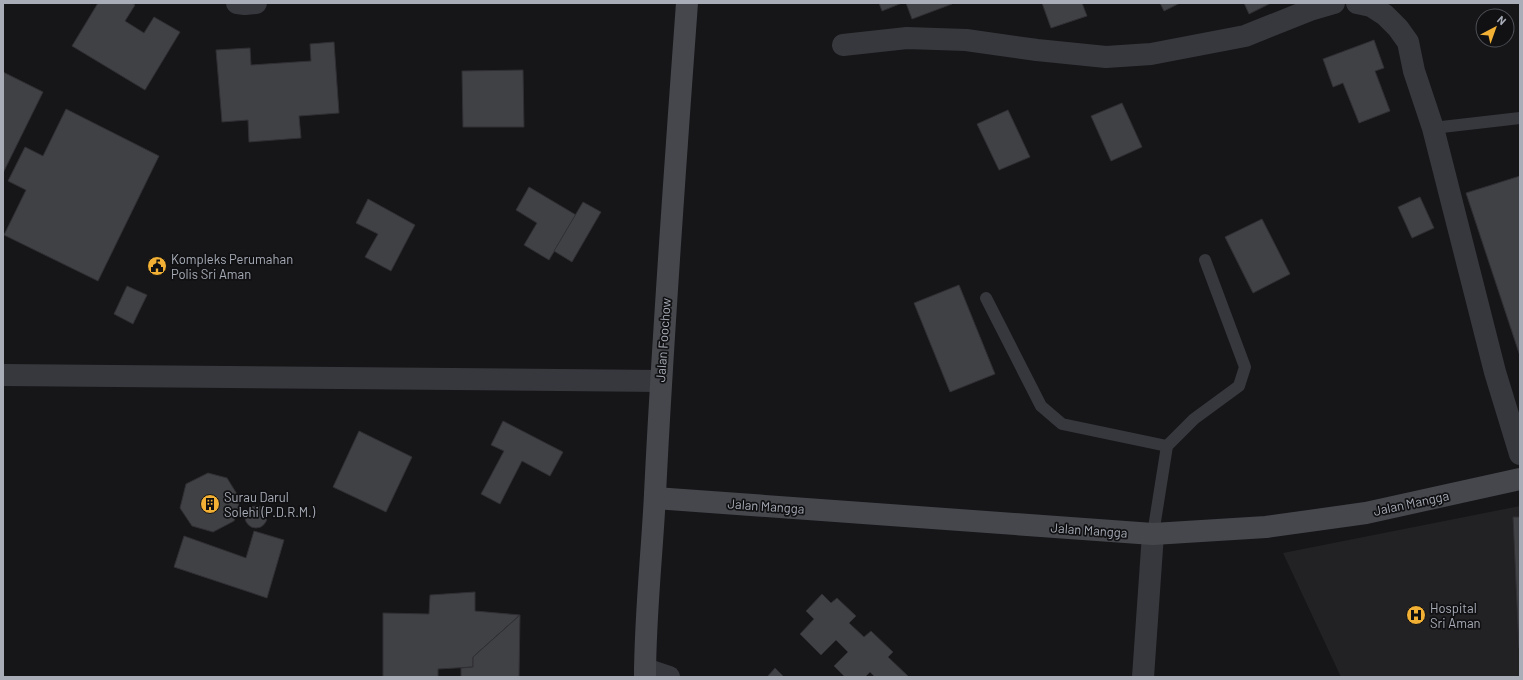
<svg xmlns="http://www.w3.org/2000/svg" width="1523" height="680" font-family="Barlow,sans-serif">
	<rect width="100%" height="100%" fill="#161618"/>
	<polygon fill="#222225" points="1520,506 1520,677 1341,677 1283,553"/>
	<g fill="#404145" stroke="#303034">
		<polygon points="98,3 132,3 135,5 125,21 144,33 154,17 180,32 145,90 72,46"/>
		<polygon points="879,3 902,3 882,11"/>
		<polygon points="906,3 951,3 952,4 912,19"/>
		<polygon points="1042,3 1082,3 1087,16 1051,28"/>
		<polygon points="1160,3 1180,3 1164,11"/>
		<polygon points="1244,3 1271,3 1249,14"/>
		<polygon points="1374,40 1384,68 1375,71 1390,111 1359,123 1343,83 1333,87 1323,59"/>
		<polygon points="334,42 339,113 299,116 301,138 249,142 248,120 222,122 216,50 250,48 251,65 311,61 310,44"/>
		<polygon points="523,70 524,127 463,127 462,71"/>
		<polygon points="3,72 43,92 3,173"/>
		<polygon points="1122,103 1142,147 1111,161 1091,116"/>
		<polygon points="66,109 159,156 98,281 4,235 26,190 8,181 25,147 43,156"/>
		<polygon points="1008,110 1030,157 999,170 977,124"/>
		<polygon points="1520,176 1520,356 1466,193"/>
		<polygon points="529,187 576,215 549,260 524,245 537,223 516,210"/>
		<polygon points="1420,197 1434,228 1412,238 1398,207"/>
		<polygon points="368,199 415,225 391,271 365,257 378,234 356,223"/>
		<polygon points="583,202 601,212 572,262 554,251"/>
		<polygon points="1262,219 1290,274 1253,293 1225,237"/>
		<polygon points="959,285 995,374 950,392 914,303"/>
		<polygon points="127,286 147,295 133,324 114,314"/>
		<polygon points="503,421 563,452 550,476 522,461 500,504 481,494 504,451 491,445"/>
		<polygon points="359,431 412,457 386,512 333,487"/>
		<polygon points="208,473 227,478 240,499 234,521 213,532 192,526 180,508 186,484"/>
		<circle cx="256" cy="517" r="11"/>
		<polygon points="1513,517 1520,517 1520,648 1519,648"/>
		<polygon points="254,531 284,540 267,598 174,567 184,536 246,558"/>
		<polygon points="475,592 475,611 520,615 473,657 473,667 438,669 438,677 383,677 383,613 429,614 430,595"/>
		<polygon points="822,594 831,603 837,598 856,616 849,623 864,637 871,631 893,652 888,657 909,677 875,677 870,672 865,677 845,677 834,666 848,652 836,640 821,655 800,634 814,619 806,611"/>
		<polygon points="520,615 519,677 461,677 461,668 473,667 473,657"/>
		<polygon points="775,668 784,677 767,677"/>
	</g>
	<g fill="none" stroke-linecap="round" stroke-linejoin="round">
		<g stroke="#37383d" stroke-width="12">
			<polyline points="1433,128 1520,118"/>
			<polyline points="986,298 1041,406 1062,424 1167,446"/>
			<polyline points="1153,534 1167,446 1194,419 1239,386 1245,367 1205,260"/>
		</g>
		<g stroke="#37383d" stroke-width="22">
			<polyline points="237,3 245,4 256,3"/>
			<polyline points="1357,3 1371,6 1385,15 1398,28 1408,42 1414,71 1433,128 1495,372 1520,454"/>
			<polyline points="843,45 907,38 966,40 1037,50 1106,57 1151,54 1245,36 1310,10 1334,3"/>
			<polyline points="3,375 661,381"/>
			<polyline points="645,669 669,677"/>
			<polyline points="1143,677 1153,534"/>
		</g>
		<g stroke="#45474d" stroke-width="22">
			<polyline points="655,498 1153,534 1266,527 1366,513 1520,479"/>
			<path d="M645 677C645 616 652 555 655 494 663 330 675 167 687 3"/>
		</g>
	</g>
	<defs>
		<g id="civic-disc" transform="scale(1)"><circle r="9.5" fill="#f2b134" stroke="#111113"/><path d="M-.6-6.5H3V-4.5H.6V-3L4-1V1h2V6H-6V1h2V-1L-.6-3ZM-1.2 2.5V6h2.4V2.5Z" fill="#111"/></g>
		<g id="building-disc" transform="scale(1)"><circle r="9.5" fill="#f2b134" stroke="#111113"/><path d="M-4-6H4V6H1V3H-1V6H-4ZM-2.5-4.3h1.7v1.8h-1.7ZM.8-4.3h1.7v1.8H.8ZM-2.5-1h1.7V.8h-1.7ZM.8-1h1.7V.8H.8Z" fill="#111"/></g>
		<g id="hospital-disc" transform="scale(1)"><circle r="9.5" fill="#f2b134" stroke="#111113"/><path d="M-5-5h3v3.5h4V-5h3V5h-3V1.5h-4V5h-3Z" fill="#111"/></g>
	</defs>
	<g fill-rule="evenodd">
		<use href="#civic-disc" x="157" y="266"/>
		<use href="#building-disc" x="210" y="504"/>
		<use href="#hospital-disc" x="1416" y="615"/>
	</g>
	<g text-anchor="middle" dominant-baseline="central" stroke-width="3.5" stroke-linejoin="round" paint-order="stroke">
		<g font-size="13" fill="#a8adb8" stroke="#111113" text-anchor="start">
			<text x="171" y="259">Kompleks Perumahan<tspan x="171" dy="15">Polis Sri Aman</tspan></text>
			<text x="224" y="497">Surau Darul<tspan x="224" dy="15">Solehi (P.D.R.M.)</tspan></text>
			<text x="1430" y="608">Hospital<tspan x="1430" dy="15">Sri Aman</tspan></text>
		</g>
		<g font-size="13" fill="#a8adb8" stroke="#111113">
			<text transform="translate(663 340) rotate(-86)">Jalan Foochow</text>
			<text transform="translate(1411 503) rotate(-12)">Jalan Mangga</text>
			<text transform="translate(766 506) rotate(4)">Jalan Mangga</text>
			<text transform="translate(1089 530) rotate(4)">Jalan Mangga</text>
		</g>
	</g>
	<rect width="1523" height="680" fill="none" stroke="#a8adb8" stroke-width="8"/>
	<g transform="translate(1495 28) rotate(41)"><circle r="19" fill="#111113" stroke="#4d4f55"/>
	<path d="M0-3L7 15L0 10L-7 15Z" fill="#f2b134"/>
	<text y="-6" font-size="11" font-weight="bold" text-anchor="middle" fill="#a8adb8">N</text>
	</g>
</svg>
